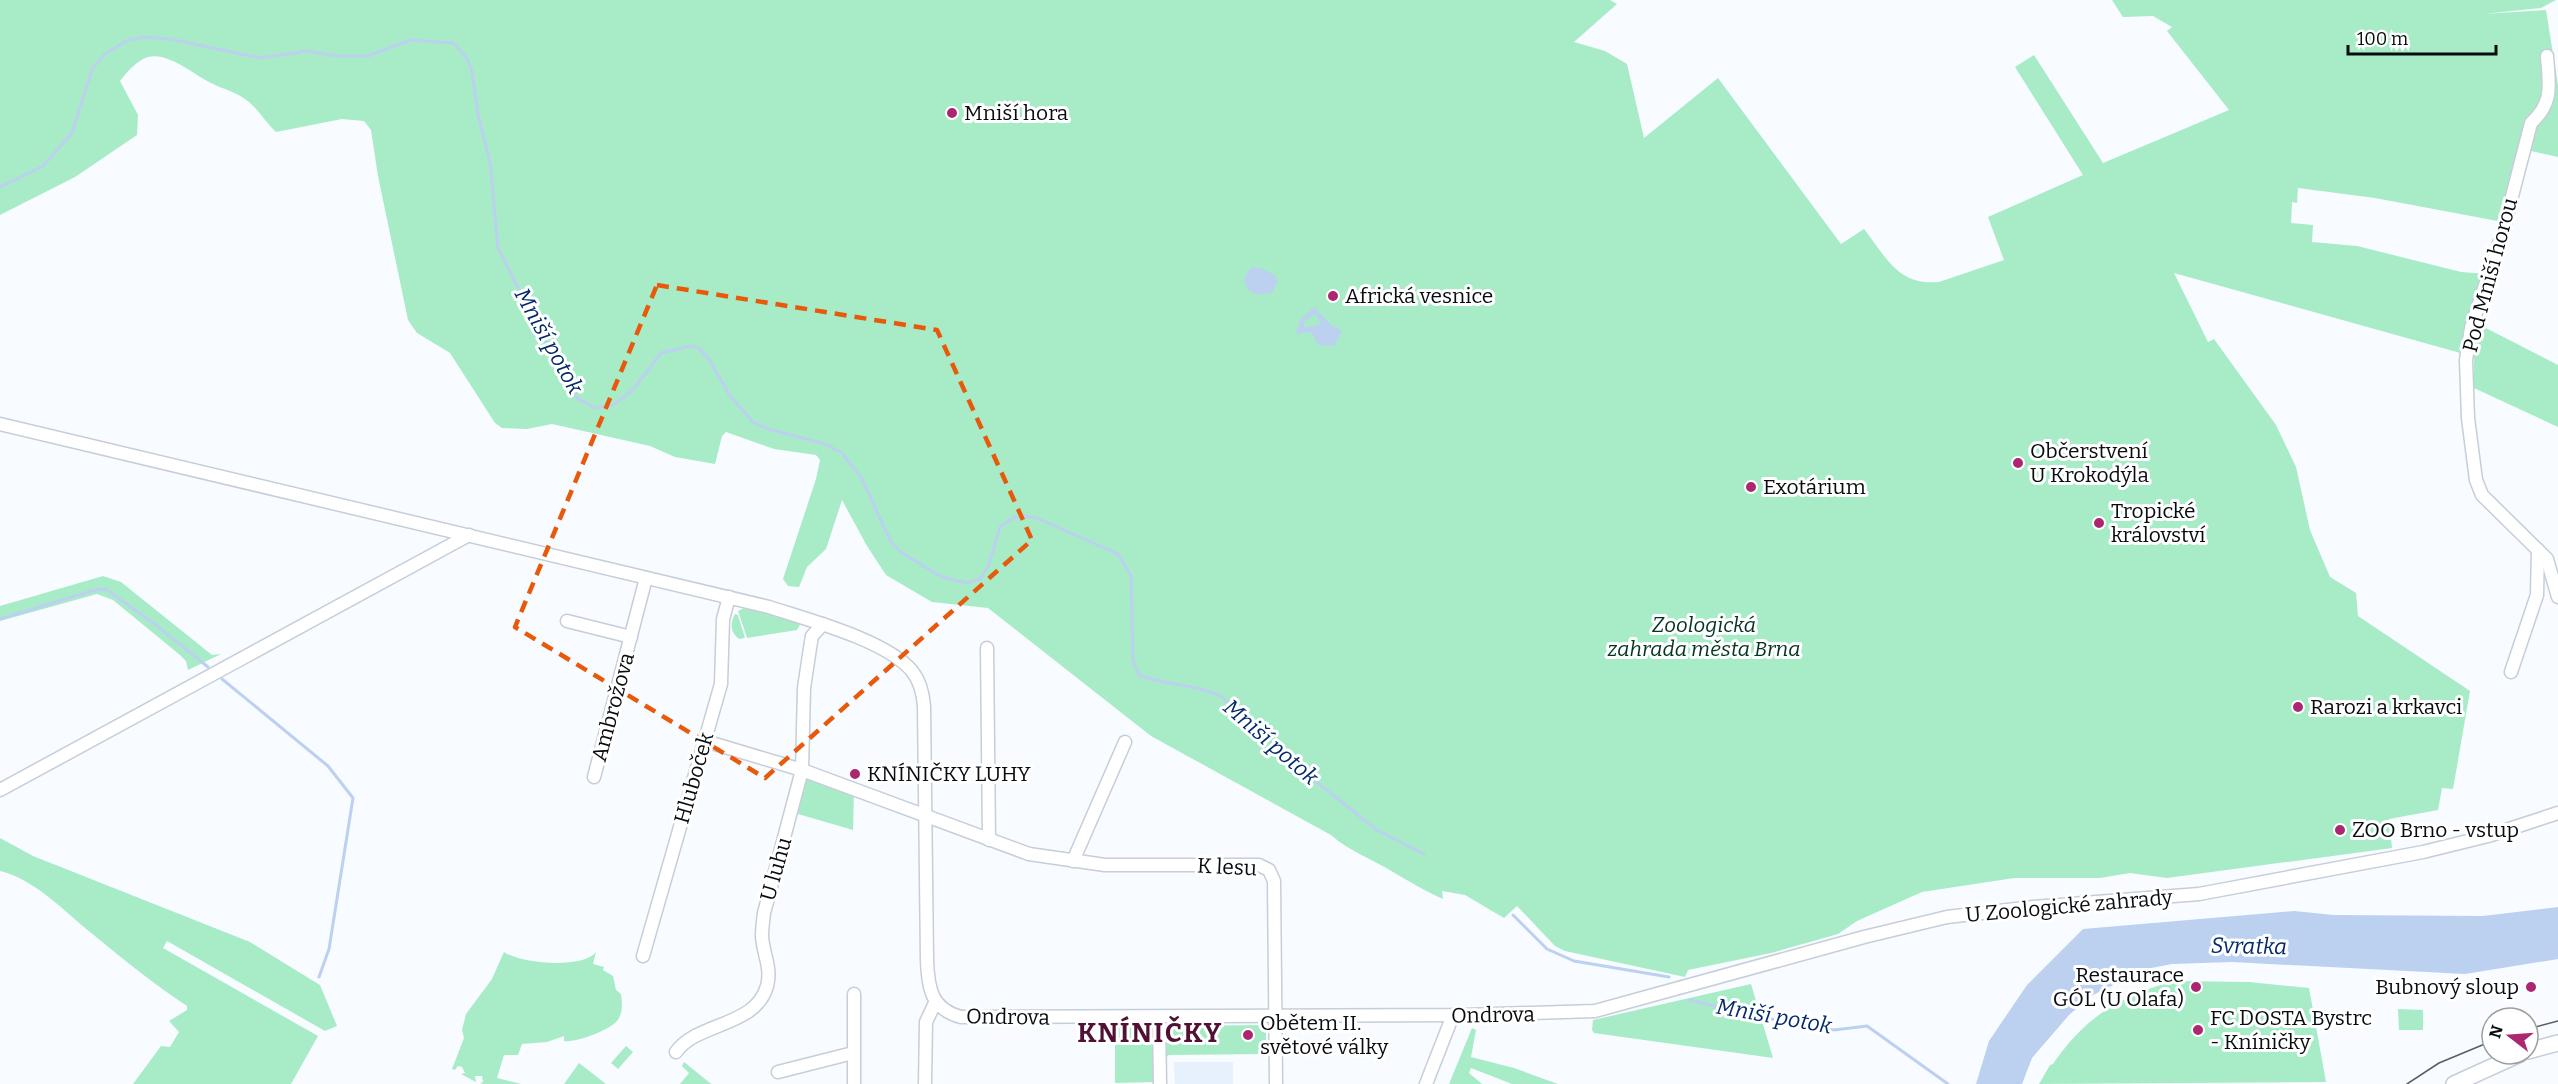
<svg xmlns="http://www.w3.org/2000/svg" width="2558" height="1084" font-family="Bitter,serif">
	<rect width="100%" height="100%" fill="#f8fbff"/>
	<polygon fill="#e6f1fd" points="1174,1062 1233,1062 1233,1084 1175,1084"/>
	<g fill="#a7ecc7">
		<path d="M0 0H1610L1617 4 1574 42 1605 51 1627 64 1644 138 1718 78 1841 244 1864 229C1886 257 1898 286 1939 282L2004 260 1988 217 2083 175 2015 67 2034 55 2103 163 2229 110 2167 31 2172 27 2153 16 2123 17 2112 0H2556L2541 8 2483 14 2546 10 2558 85V157L2527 150 2503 222 2375 198 2298 188 2297 203 2292 202 2291 223 2313 225 2312 242 2357 246 2461 272 2487 274 2464 354 2174 273 2208 342 2214 339 2276 425 2296 467 2310 530 2330 577 2356 593 2358 616 2470 691 2453 789 2442 788 2438 810 2389 819 2392 848 2167 878 2130 873 2100 878H2014L1922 892 1857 921 1838 934 1771 953 1688 970 1685 977 1565 951 1555 946 1517 906 1504 918 1465 895 1442 891 1443 899C1425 891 1410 882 1393 872 1372 859 1349 851 1331 835L1151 736 988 608 932 602 886 575 867 546 842 500 826 549 807 567 799 587 788 586 783 579 816 479 820 460 816 455 774 449 726 432 722 436 715 464 675 457 650 446 552 424 527 429 502 428 495 423 450 353 417 333 408 320 378 176 371 130 364 121 342 119 276 132C265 122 258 108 245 99 234 91 222 89 211 83 194 75 169 52 148 57 136 61 127 72 120 81L138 115 137 135 75 177 0 215Z"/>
		<polygon points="2478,324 2558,365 2558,427 2474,388 2474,351"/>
		<polygon points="103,576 121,582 212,655 221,654 188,670 186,661 180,655 113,600 97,594 0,621 0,606"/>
		<polygon points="746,607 801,623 797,630 747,638 738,611"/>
		<path d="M735 614 738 615 745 638 739 639C730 632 730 623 735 614Z"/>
		<polygon points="806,776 854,791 853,830 798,814"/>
		<path d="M0 838 33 856 250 942 320 985 337 1026 325 1031 167 941 163 948 318 1036 291 1084H133L161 1046 170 1047 179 1032 169 1021 187 1010V1006C152 983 123 959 90 932 64 911 34 879 0 871Z"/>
		<path d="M504 952C521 964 583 969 596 952L593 964 604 967 603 970 613 976 616 990 621 994C622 1001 623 1011 619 1018 614 1029 576 1043 564 1041V1036L547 1042 522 1044 518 1055H504L497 1078 521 1084H483L480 1083 483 1082 482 1076H475L476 1082 461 1074 465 1073 462 1067 458 1066 455 1070 452 1069 464 1038 462 1030 466 1014 492 979Z"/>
		<path d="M2174 981 2249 982 2309 988 2326 1082 2039 1084 2050 1065 2053 1064C2085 1017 2120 996 2174 981Z"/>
		<polygon points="1751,984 1773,1058 1594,1033 1592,1030 1593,1020"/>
		<polygon points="2398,1009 2423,1010 2423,1030 2399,1030"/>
		<polygon points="1266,1025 1266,1054 1169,1055 1166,1057 1168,1026"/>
		<polygon points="1115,1026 1153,1026 1155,1082 1115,1083"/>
		<polygon points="1472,1028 1476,1030 1471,1057 1514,1068 1558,1084 1512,1084 1471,1068 1469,1073 1482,1084 1449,1084"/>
		<polygon points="626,1046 633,1052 618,1069 611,1063"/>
		<polygon points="684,1062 710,1083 712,1084 680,1084 689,1073 682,1066"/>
		<polygon points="579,1063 606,1084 564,1084"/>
	</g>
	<g fill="#bcd0f0" fill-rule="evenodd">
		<polygon points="1251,267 1261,268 1276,276 1277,283 1272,293 1257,295 1247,289 1244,279"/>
		<path d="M1314 307 1331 325 1342 331 1334 346 1318 345 1311 332 1296 334 1300 320ZM1315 314 1320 321 1319 325 1304 327V322Z"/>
		<polygon points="2558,907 2558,959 2465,974 2232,962 2172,964 2146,969 2091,996 2069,1015 2032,1058 2022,1084 1976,1084 1989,1041 2027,985 2083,929 2294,911 2334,915 2483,916"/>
	</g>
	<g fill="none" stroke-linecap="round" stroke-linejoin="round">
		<g stroke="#bcd0f0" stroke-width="3">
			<path d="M0 187 43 166 72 133 92 69 105 54 128 40 145 37 170 39 260 58 306 51 338 56H368L410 40 453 43 467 58 472 72 478 114 490 162 498 248 563 376 578 399 595 408 613 405 632 391 661 353 691 346 699 348 709 359 730 396 753 422 768 429 825 444 842 453 862 479 891 542 902 553 942 577 966 583 980 579 988 567 1000 527 1013 518 1024 516 1037 518 1118 554 1131 576 1133 661 1139 675C1166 686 1198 684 1222 697L1294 764 1377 830 1424 854"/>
			<polyline points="0,619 98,589 107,590 152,622 208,667"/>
			<polyline points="222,679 328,766 353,798 329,949 319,977"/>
			<polyline points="1513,915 1547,949 1574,961 1669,977"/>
			<polyline points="1689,1000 1797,1025 1834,1030 1867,1026 1948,1084"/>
		</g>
		<g stroke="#c6ced7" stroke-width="15">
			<g id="minor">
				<path d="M2547 56C2549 85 2554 102 2531 123L2503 231 2471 328 2466 360 2468 418 2476 480 2482 495 2547 559 2558 597"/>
				<path d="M0 424 769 607C808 620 886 640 912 671 920 681 923 693 924 706L927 960C928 988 931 1009 961 1017L1465 1015 1595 1011 1864 937 1947 917 2033 907 2199 894 2423 852 2488 836 2558 813"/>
				<polyline points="567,621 631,637"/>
				<polyline points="987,648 989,840"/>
				<polyline points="2511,672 2537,595 2538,550"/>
				<polyline points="705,741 802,770 1029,854 1105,865 1259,865 1269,870 1274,881 1276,1084"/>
				<polyline points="594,777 646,578"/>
				<polyline points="0,790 469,535"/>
				<polyline points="1073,861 1125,742"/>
				<polyline points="643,956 721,684 723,619 729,597"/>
				<polyline points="1159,1018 1160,1084"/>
				<path d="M676 1052C697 1022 756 1027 767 986 772 968 763 954 762 936 762 929 763 921 764 913L802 770 804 688 810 648 812 636 823 624"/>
				<polyline points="778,1072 853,1053"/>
				<polyline points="854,1084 854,994"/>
				<polyline points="925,1084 926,1022 935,1003"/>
				<polyline points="1426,1084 1453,1015"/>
			</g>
		</g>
		<g stroke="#c6ced7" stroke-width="18">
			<g id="major">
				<polyline points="2528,1051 2558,1043"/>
				<polyline points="2454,1084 2520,1054"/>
			</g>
		</g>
		<use href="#minor" stroke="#fff" stroke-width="12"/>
		<use href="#major" stroke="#fff" stroke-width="15"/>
		<g stroke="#5b5e61" stroke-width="1.5">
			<polyline points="2528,1029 2558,1021"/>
			<polyline points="2407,1084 2439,1063 2492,1041"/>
		</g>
	</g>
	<path fill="none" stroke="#e8590c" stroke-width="4.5" stroke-dasharray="12 8" stroke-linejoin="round" d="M657 285 937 330 1032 540 765 778 515 627Z"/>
	<g fill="#ab2772" stroke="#fff" stroke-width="2">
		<circle cx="952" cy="113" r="6"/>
		<circle cx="1333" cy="296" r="6"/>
		<circle cx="2018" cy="463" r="6"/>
		<circle cx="1751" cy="487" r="6"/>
		<circle cx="2099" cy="523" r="6"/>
		<circle cx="2298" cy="707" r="6"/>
		<circle cx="855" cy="774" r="6"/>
		<circle cx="2340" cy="830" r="6"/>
		<circle cx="2196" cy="987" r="6"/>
		<circle cx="2531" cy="987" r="6"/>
		<circle cx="2198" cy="1030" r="6"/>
		<circle cx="1248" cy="1035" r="6"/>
	</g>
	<g text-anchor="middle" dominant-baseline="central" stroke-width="6" stroke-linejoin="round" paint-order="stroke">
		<g font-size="21" fill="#090c0f" stroke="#fff" text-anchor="start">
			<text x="964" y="113">Mniší hora</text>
			<text x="1345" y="296">Africká vesnice</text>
			<text x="2030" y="451">Občerstvení<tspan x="2030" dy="24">U Krokodýla</tspan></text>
			<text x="1763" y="487">Exotárium</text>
			<text x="2111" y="511">Tropické<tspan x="2111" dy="24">království</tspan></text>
			<text x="2310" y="707">Rarozi a krkavci</text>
			<text x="867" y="774">KNÍNIČKY LUHY</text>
			<text x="2352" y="830">ZOO Brno - vstup</text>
			<text x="2184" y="975" text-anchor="end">Restaurace<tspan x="2184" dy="24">GÓL (U Olafa)</tspan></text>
			<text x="2519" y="987" text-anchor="end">Bubnový sloup</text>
			<text x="2210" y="1018">FC DOSTA Bystrc<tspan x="2210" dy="24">- Kníničky</tspan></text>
			<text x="1260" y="1023">Obětem II.<tspan x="1260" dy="24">světové války</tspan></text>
		</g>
		<g font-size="21" fill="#090c0f" stroke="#fff">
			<text transform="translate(2490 275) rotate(-75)">Pod Mniší horou</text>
			<text transform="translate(613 707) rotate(-75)">Ambrožova</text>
			<text transform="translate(694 778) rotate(-74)">Hluboček</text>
			<text transform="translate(1227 867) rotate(3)">K lesu</text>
			<text transform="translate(776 869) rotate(-74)">U luhu</text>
			<text transform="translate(2069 906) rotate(-5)">U Zoologické zahrady</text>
			<text transform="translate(1493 1015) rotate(-1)">Ondrova</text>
			<text transform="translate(1008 1017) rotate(1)">Ondrova</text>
		</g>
		<g font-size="21" font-style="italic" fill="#033420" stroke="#fff">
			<text x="1704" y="625">Zoologická<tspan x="1704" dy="24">zahrada města Brna</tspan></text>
		</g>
		<g font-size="22" font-style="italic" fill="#042a6d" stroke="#fff">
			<text transform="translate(549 341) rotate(61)">Mniší potok</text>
			<text transform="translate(1271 742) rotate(41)">Mniší potok</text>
			<text transform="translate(2249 946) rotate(1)">Svratka</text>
			<text transform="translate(1774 1016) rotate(10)">Mniší potok</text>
		</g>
		<g font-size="27" font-weight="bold" letter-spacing="1.5" fill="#501134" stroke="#fff">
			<text x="1150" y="1033">KNÍNIČKY</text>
		</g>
	</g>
	<g transform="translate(2510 1036) rotate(287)"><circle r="28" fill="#ffffff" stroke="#9d9e9f" stroke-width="1.5"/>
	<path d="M0-4.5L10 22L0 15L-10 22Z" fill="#ab2772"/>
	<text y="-9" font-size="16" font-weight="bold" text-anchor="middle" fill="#090c0f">N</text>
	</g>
	<path d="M2348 45v9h148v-9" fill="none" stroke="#090c0f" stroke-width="3"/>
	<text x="2357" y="45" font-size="18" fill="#090c0f" stroke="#ffffff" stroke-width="4.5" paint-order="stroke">100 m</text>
</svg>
